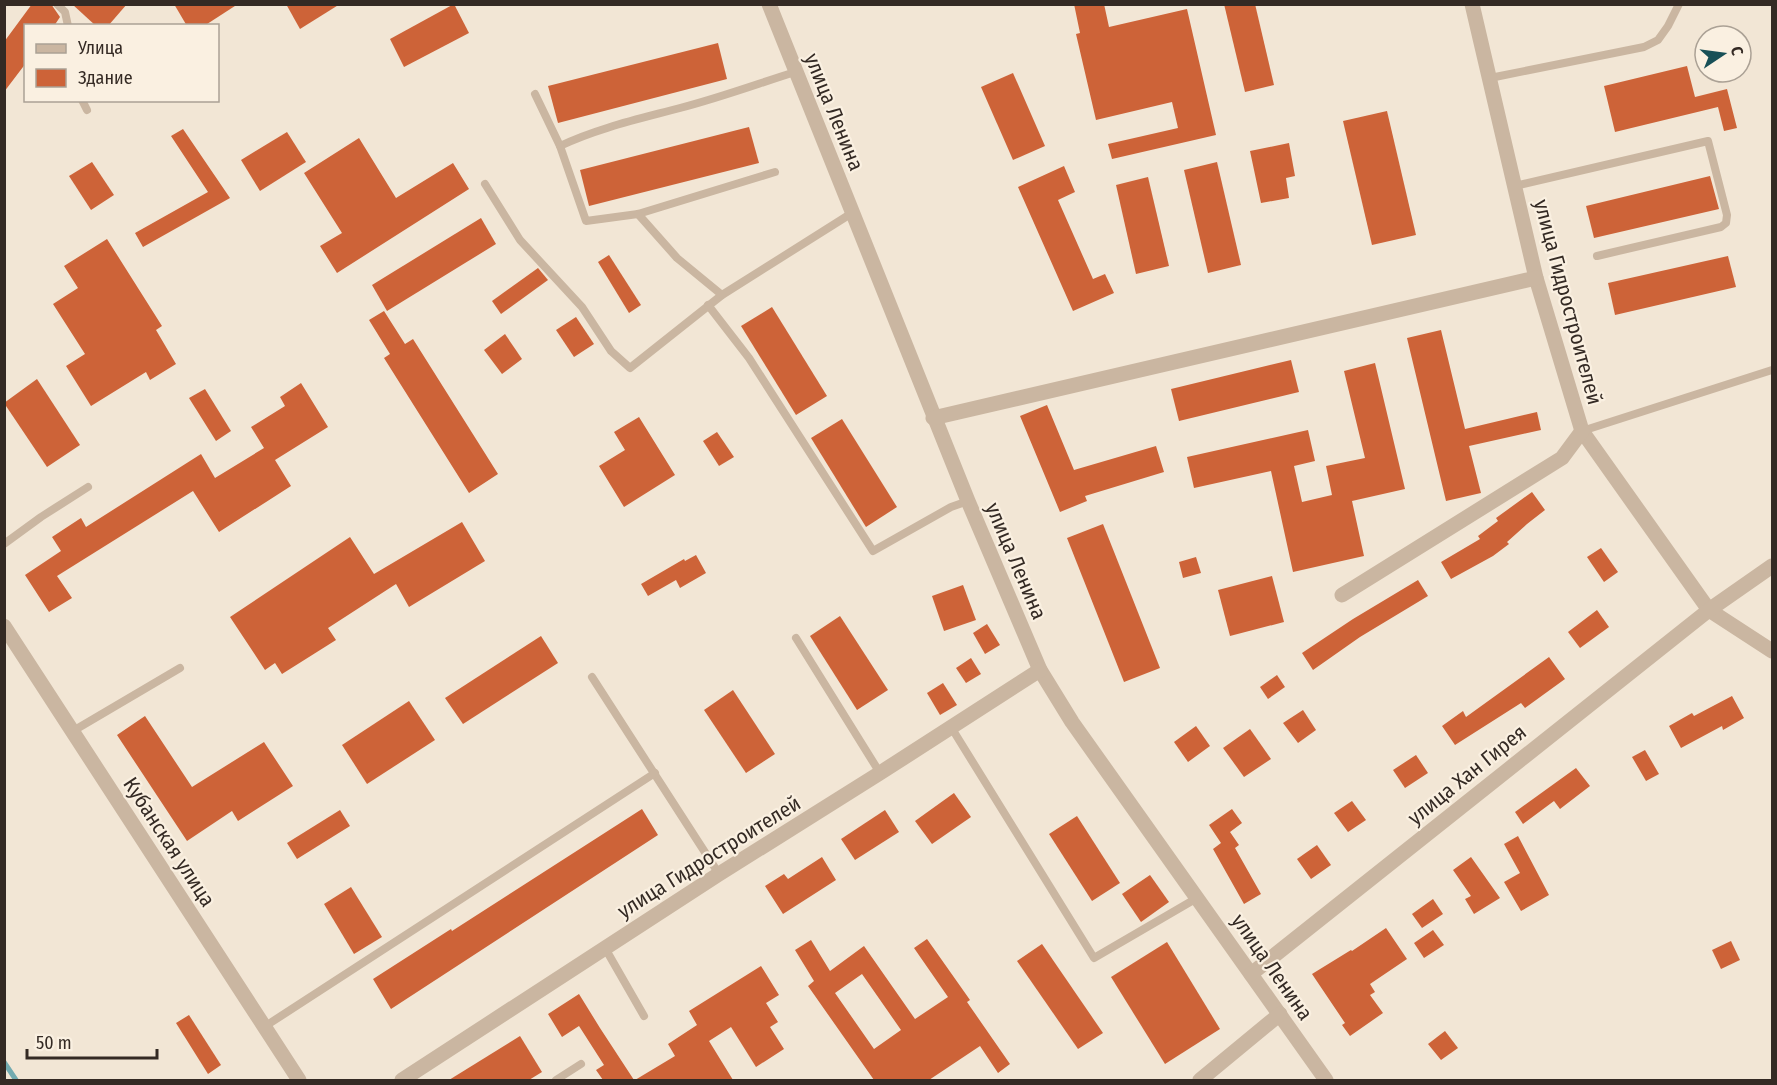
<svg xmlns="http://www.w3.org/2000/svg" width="1777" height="1085" font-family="'Fira Sans Condensed',sans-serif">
	<rect width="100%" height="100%" fill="#f2e6d5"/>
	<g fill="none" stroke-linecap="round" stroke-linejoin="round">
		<polyline stroke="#73abb0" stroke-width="5" points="4,1062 16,1080"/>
	</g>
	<g fill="#cd6338" fill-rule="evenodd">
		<polygon points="32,4 51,4 60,17 54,26 26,26 26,63 4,92 4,42"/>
		<polygon points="72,4 127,4 108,26 96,26"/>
		<polygon points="174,4 238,4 204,26 187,26"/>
		<polygon points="286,4 340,4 300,29"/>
		<polygon points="454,4 469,33 404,67 390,39"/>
		<polygon points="1074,4 1104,4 1109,27 1187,9 1216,135 1112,159 1108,144 1178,128 1172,102 1096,120 1076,34 1080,33"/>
		<polygon points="1224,4 1255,4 1274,85 1245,92"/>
		<polygon points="718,43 727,79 558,123 548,86"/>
		<polygon points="1687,66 1695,97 1727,89 1737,128 1724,131 1718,107 1615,132 1604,86"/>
		<polygon points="1013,73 1045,146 1013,160 981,87"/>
		<polygon points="1387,111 1416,235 1372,245 1343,121"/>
		<polygon points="749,127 759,163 589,206 580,170"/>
		<polygon points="183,129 230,198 143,247 135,233 208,192 171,136"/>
		<polygon points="287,132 306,162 260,191 241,160"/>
		<polygon points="359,138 396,198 453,163 469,189 337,273 320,246 342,233 304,173"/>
		<polygon points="1289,143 1295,176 1286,178 1289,198 1261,203 1250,151"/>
		<polygon points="92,162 114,195 91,210 69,176"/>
		<polygon points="1217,162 1241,265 1208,273 1184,170"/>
		<polygon points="1064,166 1075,192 1058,200 1093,279 1105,274 1114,293 1073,311 1018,187"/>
		<polygon points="1710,176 1719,209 1594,238 1586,206"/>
		<polygon points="1148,177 1169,266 1136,274 1116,185"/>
		<polygon points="481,218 496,244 387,311 372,285"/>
		<polygon points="107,239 162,326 156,330 176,364 150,380 146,372 91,406 66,366 85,354 53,304 78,288 64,266"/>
		<polygon points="609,255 641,305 629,313 598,262"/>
		<polygon points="1728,256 1736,287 1615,315 1608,283"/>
		<polygon points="538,268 548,280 501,314 492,301"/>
		<polygon points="772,307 827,396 796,415 741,326"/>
		<polygon points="384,311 405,344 413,339 498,474 469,493 384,358 390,354 369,320"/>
		<polygon points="576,317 594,344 574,357 556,330"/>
		<polygon points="1441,330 1465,429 1537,412 1541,430 1469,446 1481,493 1446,501 1407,338"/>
		<polygon points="505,334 522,359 502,374 484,350"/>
		<polygon points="1291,360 1299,392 1179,421 1171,389"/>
		<polygon points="1375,363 1405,489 1352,501 1364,556 1293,572 1271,471 1194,488 1187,457 1308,430 1315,461 1294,466 1302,502 1332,495 1326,466 1365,458 1344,371"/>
		<polygon points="37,379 80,445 47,467 4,403"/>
		<polygon points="301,383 328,427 275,460 291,486 219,532 193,491 57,576 72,598 49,612 25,575 61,551 52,537 81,518 86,527 201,454 215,478 264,448 251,427 285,406 280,397"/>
		<polygon points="205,389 231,431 216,441 189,398"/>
		<polygon points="1047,405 1074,470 1156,446 1164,472 1085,496 1087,501 1060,512 1020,416"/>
		<polygon points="639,417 675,475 624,507 599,466 625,450 614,432"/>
		<polygon points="842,419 897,507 866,527 811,438"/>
		<polygon points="717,432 734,457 719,466 703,441"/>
		<polygon points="1532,492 1545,510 1527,524 1507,542 1509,544 1493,556 1451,579 1441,562 1480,539 1478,536 1498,521 1496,518"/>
		<polygon points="462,522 485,561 409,607 396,584 328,628 336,640 282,674 275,663 265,670 230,617 350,537 374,574"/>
		<polygon points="1103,524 1160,668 1124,682 1067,538"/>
		<polygon points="1601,548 1618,572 1604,582 1587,557"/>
		<polygon points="696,555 706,573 680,588 676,580 648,596 641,584 684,559 685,561"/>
		<polygon points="1196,557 1201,573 1183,578 1179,562"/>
		<polygon points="1272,576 1284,622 1230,636 1218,590"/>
		<polygon points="1418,580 1428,596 1360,637 1313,670 1302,653 1353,619"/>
		<polygon points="963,585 976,620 944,631 932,596"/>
		<polygon points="1597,610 1609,627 1580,648 1568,632"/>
		<polygon points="840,616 888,690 857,710 810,636"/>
		<polygon points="987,624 1000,645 985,654 973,633"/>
		<polygon points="541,636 558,663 463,724 445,698"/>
		<polygon points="1549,657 1565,679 1525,708 1521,703 1455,745 1442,726 1463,711 1466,717"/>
		<polygon points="971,658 981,674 966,683 956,668"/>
		<polygon points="1277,675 1285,687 1268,699 1260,687"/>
		<polygon points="943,683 957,705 940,715 927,693"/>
		<polygon points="733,690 775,754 746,773 704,710"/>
		<polygon points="1732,696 1744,718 1723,730 1722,726 1681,748 1669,726 1692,713 1694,716"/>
		<polygon points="409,701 435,740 367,784 342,745"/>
		<polygon points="1303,710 1316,730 1298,743 1283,723"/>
		<polygon points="145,716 192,787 264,742 293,786 238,821 232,811 187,841 117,735"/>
		<polygon points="1196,726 1210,746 1188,762 1174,742"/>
		<polygon points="1250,729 1271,759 1244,777 1223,748"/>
		<polygon points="1645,750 1659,774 1646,781 1632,757"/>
		<polygon points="1416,755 1428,773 1405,788 1393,770"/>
		<polygon points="1576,768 1590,786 1560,809 1554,801 1523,824 1515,812"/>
		<polygon points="954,793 971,817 932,844 915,821"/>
		<polygon points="1352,801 1366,820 1348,832 1334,813"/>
		<polygon points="642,809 658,835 391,1009 373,979 451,929 452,931"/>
		<polygon points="1232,809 1242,823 1230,832 1239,845 1235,848 1261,894 1244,904 1213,849 1221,843 1209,825"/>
		<polygon points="340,810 350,826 297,859 287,843"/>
		<polygon points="885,810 899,832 855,860 841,839"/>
		<polygon points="1077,816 1120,883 1092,901 1049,834"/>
		<polygon points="1518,836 1549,895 1521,911 1504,882 1520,873 1504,844"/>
		<polygon points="1317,845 1331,865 1311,879 1297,859"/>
		<polygon points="822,857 836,880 783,914 765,886 784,874 788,879"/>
		<polygon points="1471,857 1500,898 1474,914 1465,899 1471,896 1453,870"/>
		<polygon points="1150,875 1169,902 1141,922 1122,894"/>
		<polygon points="351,887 382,937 354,954 324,904"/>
		<polygon points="1433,899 1443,914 1422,928 1412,914"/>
		<polygon points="1386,928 1407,959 1370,984 1375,992 1370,995 1383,1013 1350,1036 1342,1025 1345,1023 1312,974 1351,950 1352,951"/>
		<polygon points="1433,930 1444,945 1424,958 1414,943"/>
		<path d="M927 939 970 1000 967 1002 1010 1064 998 1073 980 1046 929 1080H874L808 986 814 981 795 950 811 940 830 971 864 946 915 1019 948 997 914 948ZM862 974 901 1030 874 1049 835 993Z"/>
		<polygon points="1731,941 1740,960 1721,969 1712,950"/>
		<polygon points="1167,942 1220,1029 1165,1064 1111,977"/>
		<polygon points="1042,944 1103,1033 1078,1049 1017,961"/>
		<polygon points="761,966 779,995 766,1003 778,1022 770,1027 784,1049 756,1067 731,1027 709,1041 733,1080 635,1080 675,1056 668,1044 697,1025 689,1011"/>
		<polygon points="579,994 600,1028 634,1080 603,1080 596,1070 604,1065 579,1026 562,1037 548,1014"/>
		<polygon points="189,1015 221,1065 208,1074 176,1023"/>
		<polygon points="1445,1031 1458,1048 1441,1060 1428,1044"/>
		<polygon points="520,1036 542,1072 529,1080 449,1080"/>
	</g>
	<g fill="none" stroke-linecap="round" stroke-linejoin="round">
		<g stroke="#cab6a1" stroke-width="8">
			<polyline points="57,4 65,12 68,26"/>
			<polyline points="1490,78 1644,47 1658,40 1668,26 1679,4"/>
			<polyline points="535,94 560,146 586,221 638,214 775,172"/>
			<polyline points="82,100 87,110"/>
			<path d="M560 146C598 128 639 119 680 108 719 98 757 84 795 72"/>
			<polyline points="485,184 520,240 582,307 611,351 630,368 722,295 852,213"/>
			<polyline points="1515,186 1708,141 1727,215 1726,223 1721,227 1597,256"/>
			<polyline points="638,214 677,258 722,295"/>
			<polyline points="708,305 749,358 873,551 951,507 968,501"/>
			<polyline points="1582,431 1772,370"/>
			<polyline points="4,544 41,517 88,487"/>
			<polyline points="796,638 880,773"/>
			<polyline points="592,677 719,874"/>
			<polyline points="951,727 1094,958 1197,898"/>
			<polyline points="73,731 180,668"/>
			<polyline points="605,948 644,1016"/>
			<polyline points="264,1027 655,773"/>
			<polyline points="556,1080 581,1064"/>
		</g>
		<g stroke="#cab6a1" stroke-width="15">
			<polyline points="769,4 968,501 1040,670 1072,722 1326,1080"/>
			<polyline points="1472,4 1536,278 1582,431 1709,610 1772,651"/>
			<polyline points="933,418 1536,278"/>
			<polyline points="1342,595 1562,458 1582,431"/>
			<polyline points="4,626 299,1080"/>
			<polyline points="1251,974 1709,610 1772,566"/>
			<polyline points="402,1080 719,874 880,773 1040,670"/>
			<polyline points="1200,1080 1280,1014"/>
		</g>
	</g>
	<g text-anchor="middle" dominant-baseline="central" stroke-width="4.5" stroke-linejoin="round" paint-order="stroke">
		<g font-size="21" fill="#342a24" stroke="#faf0e1">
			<text transform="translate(834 112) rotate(68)">улица Ленина</text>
			<text transform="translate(1568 302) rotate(75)">улица Гидростроителей</text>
			<text transform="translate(1016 561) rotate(67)">улица Ленина</text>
			<text transform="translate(1467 775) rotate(-39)">улица Хан Гирея</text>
			<text transform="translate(169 842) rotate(57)">Кубанская улица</text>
			<text transform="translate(709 857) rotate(-32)">улица Гидростроителей</text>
			<text transform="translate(1272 967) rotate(55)">улица Ленина</text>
		</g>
	</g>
	<rect width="1777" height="1085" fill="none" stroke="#342a24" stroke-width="12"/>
	<rect x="24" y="24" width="195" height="78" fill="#faf0e1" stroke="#aba195" stroke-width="1.5"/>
	<rect x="36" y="44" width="30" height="9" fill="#cab6a1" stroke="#aba195" stroke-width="1.5"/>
	<text x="78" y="54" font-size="18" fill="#342a24">Улица</text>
	<rect x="36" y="69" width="30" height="18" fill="#cd6338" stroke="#aba195" stroke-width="1.5"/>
	<text x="78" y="84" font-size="18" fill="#342a24">Здание</text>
	<g transform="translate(1723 54) rotate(77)"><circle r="28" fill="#faf0e1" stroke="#aba195" stroke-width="1.5"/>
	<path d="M0-4.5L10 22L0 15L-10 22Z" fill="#185057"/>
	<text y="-9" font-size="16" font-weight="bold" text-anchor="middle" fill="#342a24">С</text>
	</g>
	<path d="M27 1049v9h130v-9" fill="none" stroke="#342a24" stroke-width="3"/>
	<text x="36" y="1049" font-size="18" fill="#342a24" stroke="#faf0e1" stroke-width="4.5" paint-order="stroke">50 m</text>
</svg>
